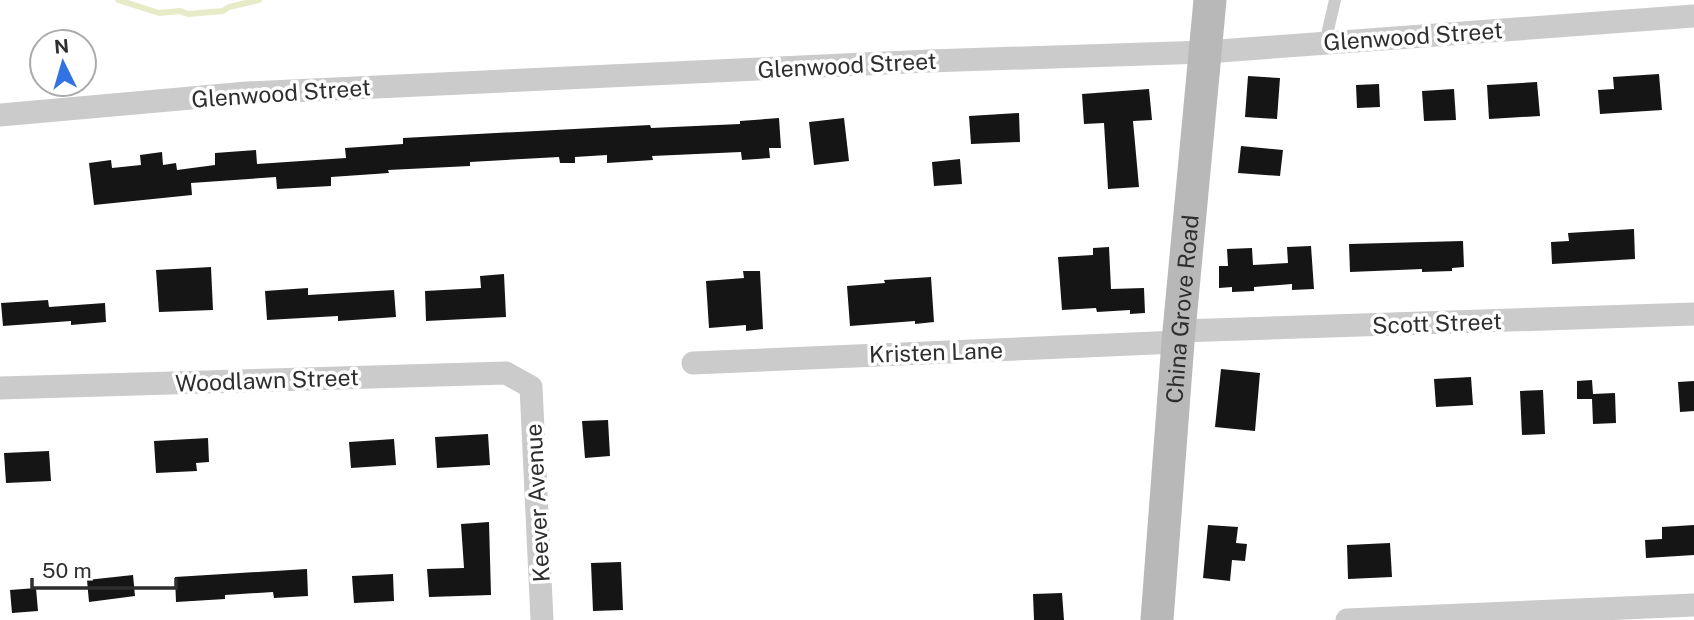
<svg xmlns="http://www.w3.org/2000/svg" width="1694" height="620" font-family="'Public Sans',sans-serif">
	<rect width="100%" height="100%" fill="#fff"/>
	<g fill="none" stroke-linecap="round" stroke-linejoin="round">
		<polyline stroke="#e8ebc8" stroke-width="6" points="118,0 159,13 180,11 188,14 223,11 229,7 259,0"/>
	</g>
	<g fill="#151515">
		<polygon points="1659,74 1662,110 1600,114 1598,90 1614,89 1613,77"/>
		<polygon points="1248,76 1280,78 1277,119 1245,117"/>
		<polygon points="1537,82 1540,116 1489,119 1487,85"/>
		<polygon points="1379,84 1380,107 1357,108 1356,85"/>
		<polygon points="1149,89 1152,120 1133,121 1139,187 1108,189 1104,123 1084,124 1082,94"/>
		<polygon points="1454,89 1456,120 1424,121 1422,91"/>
		<polygon points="1019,113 1020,142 971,144 969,116"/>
		<polygon points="779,118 781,148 769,148 770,158 742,160 741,152 652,156 653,160 607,163 607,155 575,157 575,163 560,163 559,157 470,162 470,166 388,170 389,173 331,177 331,186 277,189 276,177 191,183 192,195 94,205 89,163 111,160 112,168 141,165 140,155 162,152 163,165 176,163 177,170 215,165 215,153 256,150 257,164 346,158 345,148 403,144 403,138 650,125 651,128 740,124 740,121"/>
		<polygon points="844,118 849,161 814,165 809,122"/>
		<polygon points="1241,146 1283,150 1280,176 1238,173"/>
		<polygon points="960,159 962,184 934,186 932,162"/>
		<polygon points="1634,229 1635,259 1552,264 1551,242 1569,241 1568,233"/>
		<polygon points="1463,241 1464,267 1452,268 1452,271 1422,272 1422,269 1350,272 1349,244"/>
		<polygon points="1311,246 1314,289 1292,290 1292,284 1254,287 1254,291 1232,292 1232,287 1219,288 1219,266 1228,266 1227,249 1252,248 1253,265 1288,263 1287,247"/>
		<polygon points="1109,247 1111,289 1144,288 1145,313 1130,314 1130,310 1097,312 1096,308 1062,310 1058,257 1093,255 1093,248"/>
		<polygon points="211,267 213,310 159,312 156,270"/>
		<polygon points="743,271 760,271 763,329 746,331 746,325 709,328 706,281 744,278"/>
		<polygon points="504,274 506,317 426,321 425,291 481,288 480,276"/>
		<polygon points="931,277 934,322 915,324 915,321 850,326 847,286 885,283 884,280"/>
		<polygon points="308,288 308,295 394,290 396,317 338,321 338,316 267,320 265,291"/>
		<polygon points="48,300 49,307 105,303 106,322 71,325 71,321 3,326 1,303"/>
		<polygon points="1221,369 1260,373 1255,431 1215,427"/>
		<polygon points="1471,377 1473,405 1436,407 1434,379"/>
		<polygon points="1592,380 1593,394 1615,393 1616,423 1593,424 1592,399 1577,399 1577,381"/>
		<polygon points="1694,381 1694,411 1680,412 1678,382"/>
		<polygon points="1543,390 1545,434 1522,435 1520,391"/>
		<polygon points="608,420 610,456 585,458 582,421"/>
		<polygon points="488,434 490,465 437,468 435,437"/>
		<polygon points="208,438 209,462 196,463 197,471 156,473 154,441"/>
		<polygon points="394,439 396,465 351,468 349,442"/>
		<polygon points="49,451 51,481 6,483 4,453"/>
		<polygon points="489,522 491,595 429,597 427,569 464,568 461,524"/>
		<polygon points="1208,525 1238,527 1236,543 1247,544 1245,561 1232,560 1230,581 1203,578"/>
		<polygon points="1694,525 1694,555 1646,558 1645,540 1662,539 1662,527"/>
		<polygon points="1390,543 1392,577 1348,579 1347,545"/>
		<polygon points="621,562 623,610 593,611 591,563"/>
		<polygon points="307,569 308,596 274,598 273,592 225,595 225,599 176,602 175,577"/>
		<polygon points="393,574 394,601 354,603 352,576"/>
		<polygon points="133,575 135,596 89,602 87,580"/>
		<polygon points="36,588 38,611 12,613 10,590"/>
		<polygon points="1062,593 1064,620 1034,620 1033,594"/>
	</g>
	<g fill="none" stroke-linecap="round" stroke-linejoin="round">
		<polyline stroke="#cbcbcb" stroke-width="12" points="1325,43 1335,0"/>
		<g stroke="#cbcbcb" stroke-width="23">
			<polyline points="0,115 247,93 929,61 1206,52 1694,16"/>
			<polyline points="1180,331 1694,314"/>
			<polyline points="693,363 1178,342"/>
			<polyline points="0,388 506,373 531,387 542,620"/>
			<polyline points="1347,620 1694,605"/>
		</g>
		<path stroke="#b8b8b8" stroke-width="33" id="s1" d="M1157 620 1178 342 1210 0"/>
	</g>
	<g text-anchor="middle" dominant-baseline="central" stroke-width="7" stroke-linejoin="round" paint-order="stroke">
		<g font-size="23" fill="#2e2e2e" stroke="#fff">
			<text transform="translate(1413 36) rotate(-4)">Glenwood Street</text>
			<text transform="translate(847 65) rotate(-3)">Glenwood Street</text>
			<text transform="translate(281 93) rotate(-4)">Glenwood Street</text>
			<text stroke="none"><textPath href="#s1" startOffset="312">China Grove Road</textPath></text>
			<text transform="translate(1437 323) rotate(-2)">Scott Street</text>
			<text transform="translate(936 352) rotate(-2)">Kristen Lane</text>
			<text transform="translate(267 380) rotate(-2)">Woodlawn Street</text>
			<text transform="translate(537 503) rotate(-93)">Keever Avenue</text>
		</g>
	</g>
	<g transform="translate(63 63) rotate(355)"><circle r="33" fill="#ffffff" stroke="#ababab" stroke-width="2"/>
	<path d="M0-5L12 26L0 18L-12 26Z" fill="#3273e3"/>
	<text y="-10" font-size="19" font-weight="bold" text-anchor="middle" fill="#2e2e2e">N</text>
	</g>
	<path d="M32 578v10h144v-10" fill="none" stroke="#2e2e2e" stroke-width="3.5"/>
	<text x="42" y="578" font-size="21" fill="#2e2e2e" stroke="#ffffff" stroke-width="5" paint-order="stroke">50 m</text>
</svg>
